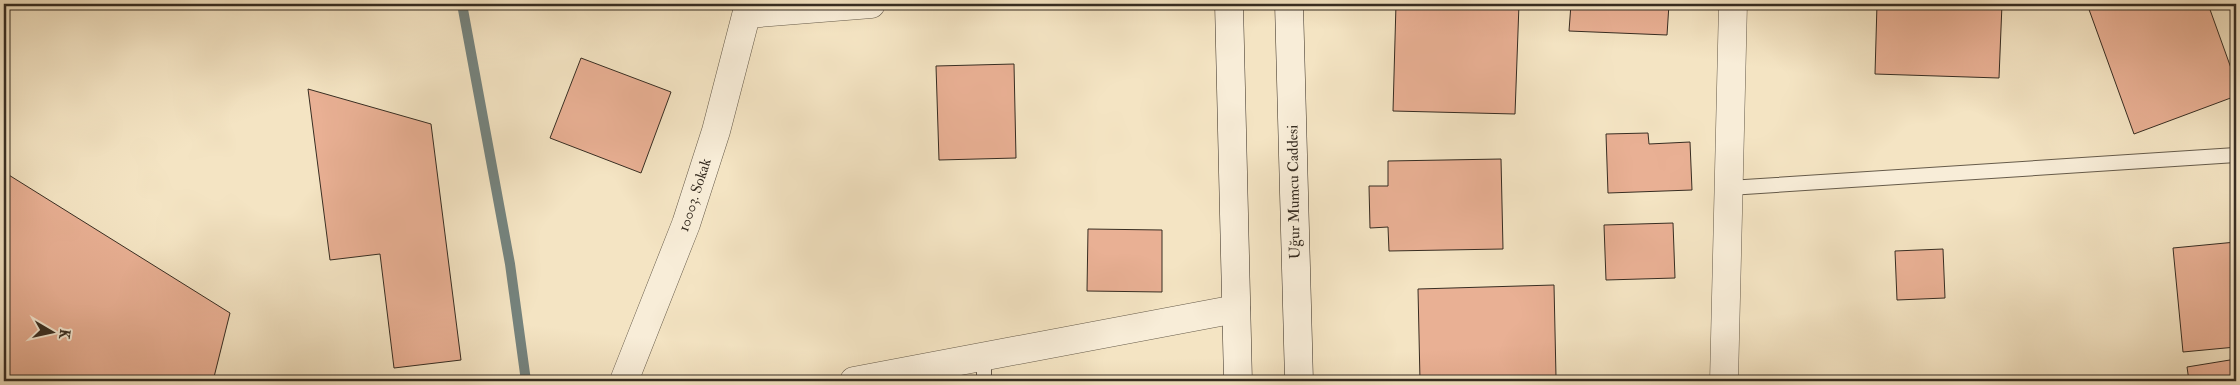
<svg xmlns="http://www.w3.org/2000/svg" width="2240" height="385" font-family="'IM FELL Double Pica',serif">
	<rect width="100%" height="100%" fill="#f4e4c3"/>
	<filter id="stains"><feTurbulence type="fractalNoise" baseFrequency=".004" numOctaves="4"/><feColorMatrix values="0 0 0 0 .2 0 0 0 0 .09 0 0 0 0 .02 0 0 0 .5 -.17"/></filter>
	<radialGradient id="worn" r=".72"><stop offset=".6" stop-color="#630" stop-opacity="0"/><stop offset="1" stop-color="#630" stop-opacity=".3"/></radialGradient>
	<g fill="none" stroke-linecap="round" stroke-linejoin="round">
		<polyline stroke="#75837e" stroke-width="10" points="462,4 510,264 526,381"/>
	</g>
	<g fill="#e9b094" stroke="#372d22">
		<polygon points="1396,4 1519,4 1515,114 1393,111"/>
		<polygon points="1571,4 1669,4 1667,35 1569,31"/>
		<polygon points="1877,4 2002,4 1999,78 1875,74"/>
		<polygon points="2087,4 2208,4 2236,82 2236,96 2134,134"/>
		<polygon points="581,58 671,92 641,173 550,138"/>
		<polygon points="1014,64 1016,158 939,160 936,66"/>
		<polygon points="308,89 431,124 461,360 394,368 380,254 330,260"/>
		<polygon points="1648,133 1649,144 1690,142 1692,190 1608,193 1606,134"/>
		<polygon points="1501,159 1503,249 1389,251 1388,227 1370,228 1369,186 1388,186 1388,161"/>
		<polygon points="4,172 230,313 213,381 4,381"/>
		<polygon points="1673,223 1675,278 1606,280 1604,225"/>
		<polygon points="1088,229 1162,230 1162,292 1087,291"/>
		<polygon points="2236,242 2236,347 2183,352 2173,248"/>
		<polygon points="1943,249 1945,298 1897,300 1895,251"/>
		<polygon points="1554,285 1556,377 1420,381 1418,289"/>
		<polygon points="2236,359 2236,381 2189,381 2187,367"/>
	</g>
	<g fill="none" stroke-linecap="round" stroke-linejoin="round">
		<g stroke="#665b4a" stroke-width="16">
			<g id="service">
				<polyline points="1729,188 2236,155"/>
				<polyline points="984,357 984,381"/>
			</g>
		</g>
		<g stroke="#665b4a" stroke-width="29">
			<g id="minor">
				<polyline points="747,14 871,4"/>
				<polyline points="624,381 686,224 716,131 749,4"/>
				<polyline points="854,381 1236,309"/>
				<polyline points="1724,381 1733,4"/>
			</g>
		</g>
		<g stroke="#372d22" stroke-width="29">
			<g id="secondary">
				<polyline points="1229,4 1238,381"/>
				<polyline points="1289,4 1299,381"/>
			</g>
		</g>
		<use href="#service" stroke="#f8edd8" stroke-width="14"/>
		<use href="#minor" stroke="#f8edd8" stroke-width="28"/>
		<use href="#secondary" stroke="#f8edd8" stroke-width="28"/>
	</g>
	<g text-anchor="middle" dominant-baseline="central" stroke-width="5" stroke-linejoin="round" paint-order="stroke">
		<g font-size="15" fill="#372d22" stroke="#f8edd8">
			<text transform="translate(1294 192) rotate(-91)">Uğur Mumcu Caddesi</text>
			<text transform="translate(695 195) rotate(-72)">10003. Sokak</text>
		</g>
	</g>
	<rect width="2240" height="385" fill="none" stroke="#f4e4c3" stroke-width="20"/>
	<rect x="5" y="5" width="2230" height="375" fill="none" stroke="#372d22" stroke-width="2.5"/>
	<rect x="10" y="10" width="2220" height="365" fill="none" stroke="#372d22"/>
	<g transform="translate(52 332) rotate(99)" stroke="#f8edd8" stroke-width="4" paint-order="stroke">
	<path d="M0-4L9 19L0 12L-9 19Z" fill="#372d22"/>
	<text y="-8" font-size="14" font-weight="bold" text-anchor="middle" fill="#372d22">K</text>
	</g>
	<rect width="100%" height="100%" filter="url(#stains)"/>
	<rect width="100%" height="100%" fill="url(#worn)"/>
</svg>
